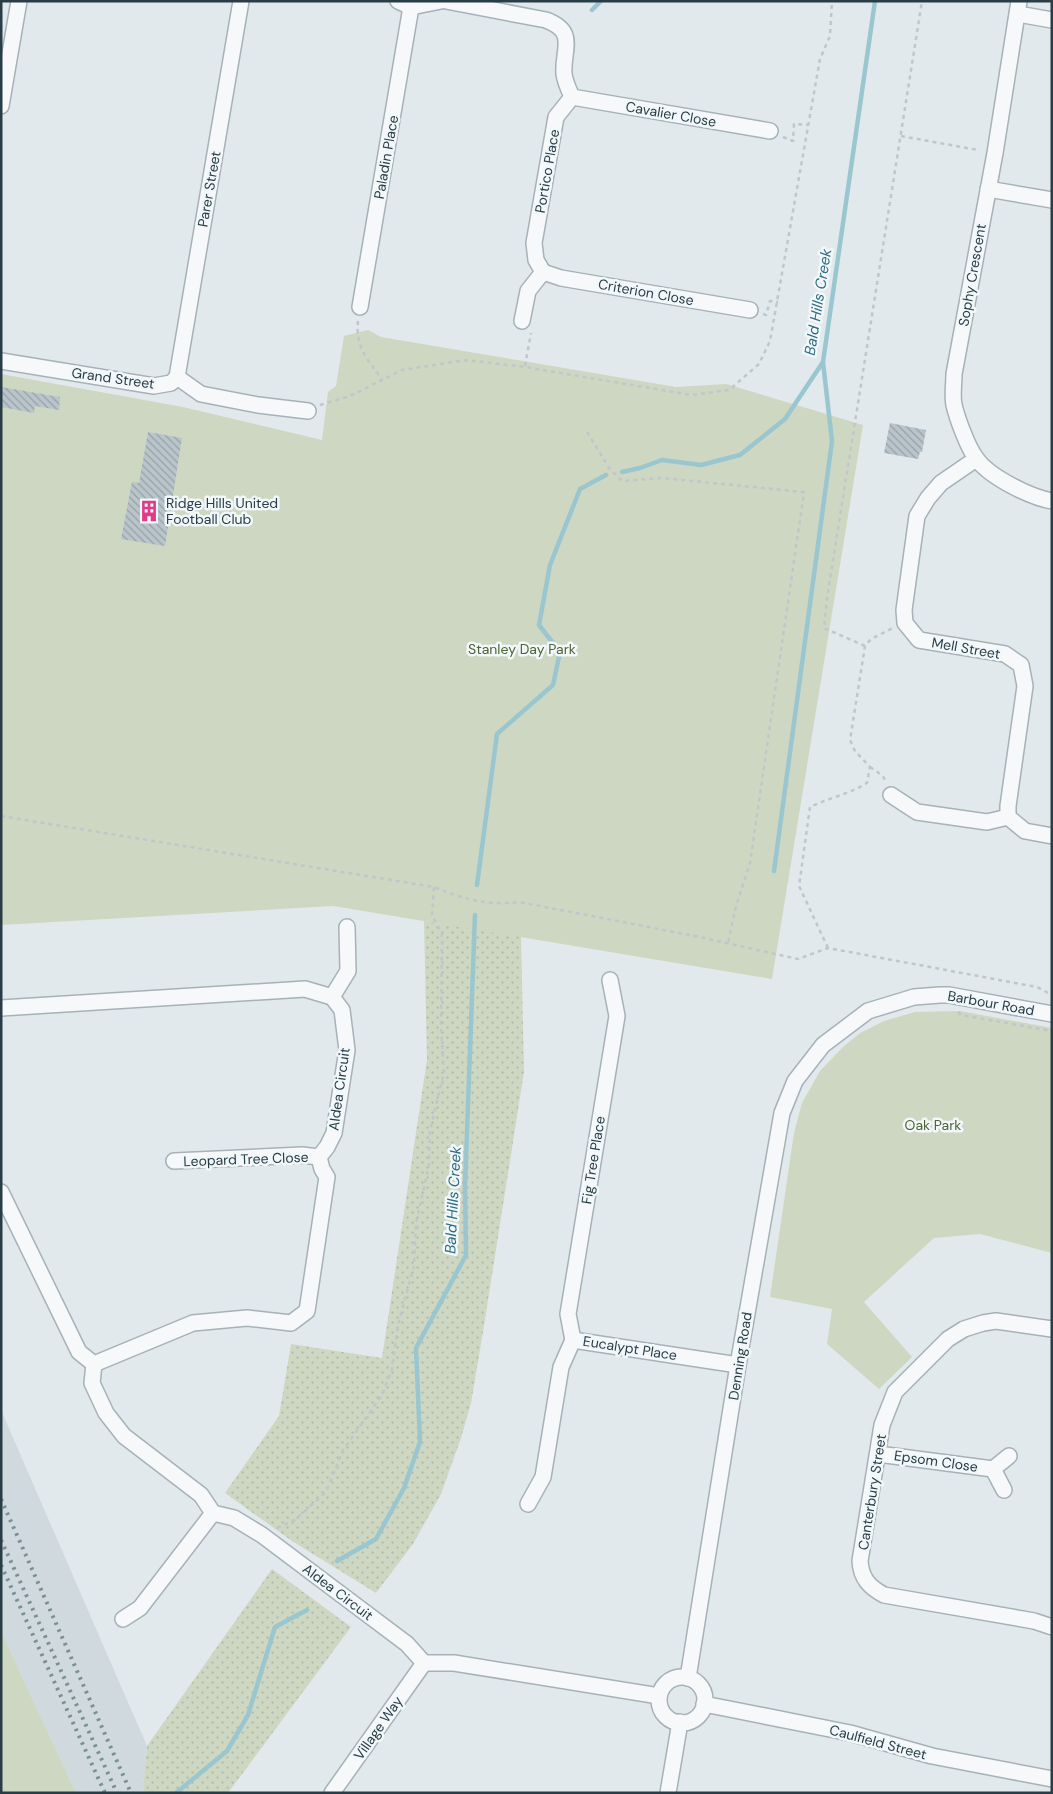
<svg xmlns="http://www.w3.org/2000/svg" width="1053" height="1794" font-family="'DM Sans',sans-serif">
	<defs>
		<pattern id="grass-dots" width="8" height="8" patternUnits="userSpaceOnUse" patternTransform="scale(1.25)"><rect width="8" height="8" fill="#ced7c2"/><path d="M2 2h.1M6 6h.1" fill="none" stroke="#b1b9a8" stroke-width="1.8" stroke-linecap="round"/></pattern>
		<pattern id="building-back-hatch" width="6" height="6" patternUnits="userSpaceOnUse" patternTransform="scale(1.25)"><rect width="6" height="6" fill="#b9c5cb"/><path d="M-1 5l2 2M0 0l6 6M5-1l2 2" fill="none" stroke="#96a1a7"/></pattern>
	</defs>
	<rect width="100%" height="100%" fill="#e2e9ec"/>
	<polygon fill="#d0dade" points="1,1410 147,1746 143,1787 146,1793 76,1793 1,1631"/>
	<g fill="url(#grass-dots)">
		<polygon points="424,921 521,936 524,1072 483,1332 471,1403 461,1438 441,1494 413,1544 376,1593 292,1541 225,1493 279,1416 291,1344 382,1358 427,1060"/>
		<polygon points="272,1569 351,1627 228,1793 146,1793 143,1788 147,1746"/>
	</g>
	<g fill="#ced7c2">
		<polygon points="368,330 381,337 676,387 726,384 863,425 772,979 333,906 1,925 1,374 183,407 322,440 328,392 336,386 344,336"/>
		<polygon points="960,1011 1052,1028 1052,1253 980,1234 934,1238 864,1302 912,1357 879,1389 827,1344 832,1309 770,1297 794,1133 802,1103 820,1071 843,1047 860,1033 884,1021 915,1012"/>
		<polygon points="1,1631 76,1793 1,1793"/>
	</g>
	<g fill="none" stroke-linecap="round" stroke-linejoin="round">
		<g stroke="#9ac6d0" stroke-width="4.5">
			<polyline points="592,10 601,1"/>
			<polyline points="622,472 640,468 662,460 701,465 740,455 785,419 823,362 875,1"/>
			<polyline points="774,871 832,441 823,362"/>
			<polyline points="477,885 497,734 553,685 560,652 539,625 550,565 580,489 606,475"/>
			<polyline points="337,1561 376,1539 404,1488 420,1442 416,1348 466,1255 465,1186 475,915"/>
			<polyline points="176,1793 227,1751 248,1715 275,1627 307,1610"/>
		</g>
	</g>
	<g fill="url(#building-back-hatch)">
		<polygon points="1,387 60,397 59,410 35,406 34,413 1,407"/>
		<polygon points="890,423 926,430 922,452 920,452 918,459 884,453"/>
		<polygon points="148,432 182,438 165,546 121,539 132,482 139,483"/>
	</g>
	<g fill="none" stroke-linecap="round" stroke-linejoin="round">
		<g stroke="#a6b2b7" stroke-width="18">
			<g id="minor">
				<polyline points="398,1 411,7 441,1"/>
				<path d="M446 1 546 20C578 32 562 50 564 74 565 82 569 90 572 97L556 117 534 243 536 260 543 272 528 291 522 321"/>
				<path d="M1019 1 995 153 954 374C954 384 952 396 954 405 957 418 968 448 976 458 989 477 1030 497 1052 501"/>
				<polyline points="1018,14 1052,20"/>
				<polyline points="572,97 770,131"/>
				<polyline points="1,106 19,1"/>
				<polyline points="988,189 1052,200"/>
				<polyline points="543,272 561,278 750,310"/>
				<polyline points="360,307 411,7"/>
				<polyline points="1,361 154,386 171,383 177,377 201,394 258,405 308,411"/>
				<polyline points="177,377 241,1"/>
				<polyline points="976,459 941,483 928,498 917,516 904,610 905,623 919,640 1005,654 1021,665 1025,686 1008,806 1008,817 1025,831 1052,836"/>
				<polyline points="891,795 917,812 987,822 1008,817"/>
				<polyline points="332,997 348,971 347,927"/>
				<polyline points="1,1008 305,989 332,997 342,1010 347,1050 334,1133 327,1147 319,1157 322,1169 327,1177 307,1311 291,1323 247,1318 193,1323 94,1364 79,1352 1,1192"/>
				<polyline points="174,1161 302,1155 319,1157"/>
				<path d="M1052 1329 996 1321 983 1323 964 1329 948 1339 895 1392 882 1425 860 1561C861 1578 869 1587 884 1595L1034 1621 1052 1627"/>
				<polyline points="573,1340 568,1314 617,1016 610,980"/>
				<polyline points="94,1364 92,1383 106,1413 124,1436 201,1495 213,1513 234,1518 262,1535 407,1644 424,1663 454,1663 659,1696"/>
				<polyline points="878,1454 993,1469 1009,1456"/>
				<polyline points="993,1469 1004,1490"/>
				<polyline points="528,1504 543,1477 561,1367 573,1340 738,1365"/>
				<polyline points="123,1619 140,1608 213,1513"/>
				<circle cx="682" cy="1700" r="23"/>
				<polyline points="688,1678 738,1365 782,1113 795,1081 823,1045 868,1011 914,997 940,995 949,995 1052,1014"/>
				<polyline points="704,1704 850,1733 932,1756 1052,1779"/>
				<polyline points="332,1793 424,1663"/>
				<polyline points="668,1793 680,1722"/>
			</g>
		</g>
		<g stroke="#c0c7cb" stroke-width="2.5" stroke-dasharray="4 4" stroke-linecap="butt">
			<polyline points="901,136 978,150"/>
			<polyline points="783,137 793,141 794,124 808,125"/>
			<polyline points="763,314 766,315 770,301 778,302"/>
			<path d="M358 321C355 348 368 359 382 380"/>
			<polyline points="525,366 531,333"/>
			<polyline points="320,405 350,396 402,370 466,360 525,367 691,395 729,390 759,364 770,341 820,59 830,36 832,1"/>
			<polyline points="587,432 609,468 622,481 662,478 804,492 750,863 736,906 728,943"/>
			<polyline points="865,646 824,628 827,598 922,1"/>
			<polyline points="870,767 883,776 886,783"/>
			<path d="M1 816 434 887C464 899 486 906 519 902L695 936 798 959 828 948 1037 987 1052 995"/>
			<path d="M828 948 799 886 810 807C829 798 849 794 867 783L870 767 855 751 850 740 865 646 871 639 893 628"/>
			<polyline points="958,1012 961,1015 1052,1031"/>
			<polyline points="277,1528 295,1520 326,1492 343,1450 382,1395 392,1369 398,1325 414,1266 416,1223 429,1165 430,1131 444,1072 441,1028 442,934 432,915 434,887"/>
		</g>
		<use href="#minor" stroke="#f6f8fa" stroke-width="15"/>
		<g stroke="#7a8f98" stroke-width="4" stroke-dasharray="2.5 5" stroke-linecap="butt">
			<polyline points="1,1499 131,1793"/>
			<polyline points="1,1540 117,1793"/>
			<polyline points="1,1565 105,1793"/>
		</g>
	</g>
	<defs>
		<g id="building-bare" transform="scale(1.725)"><path d="M-4-6H4V6H1V3H-1V6H-4ZM-2.5-4.3h1.7v1.8h-1.7ZM.8-4.3h1.7v1.8H.8ZM-2.5-1h1.7V.8h-1.7ZM.8-1h1.7V.8H.8Z" fill="#de3b89" stroke="#f2f7f9" stroke-width="2.5" paint-order="stroke"/></g>
	</defs>
	<g fill-rule="evenodd">
		<use href="#building-bare" x="149" y="511"/>
	</g>
	<g text-anchor="middle" dominant-baseline="central" stroke-width="5" stroke-linejoin="round" paint-order="stroke">
		<g font-size="14" fill="#283d46" stroke="#f2f7f9">
			<text transform="translate(671 114) rotate(10)">Cavalier Close</text>
			<text transform="translate(386 157) rotate(-80)">Paladin Place</text>
			<text transform="translate(547 171) rotate(-80)">Portico Place</text>
			<text transform="translate(209 189) rotate(-80)">Parer Street</text>
			<text transform="translate(972 275) rotate(-80)">Sophy Crescent</text>
			<text transform="translate(646 292) rotate(10)">Criterion Close</text>
			<text transform="translate(113 378) rotate(8)">Grand Street</text>
			<text transform="translate(966 648) rotate(10)">Mell Street</text>
			<text transform="translate(991 1003) rotate(10)">Barbour Road</text>
			<text transform="translate(339 1089) rotate(-82)">Aldea Circuit</text>
			<text transform="translate(246 1159) rotate(-2)">Leopard Tree Close</text>
			<text transform="translate(593 1160) rotate(-81)">Fig Tree Place</text>
			<text transform="translate(630 1348) rotate(9)">Eucalypt Place</text>
			<text transform="translate(740 1356) rotate(-81)">Denning Road</text>
			<text transform="translate(936 1461) rotate(8)">Epsom Close</text>
			<text transform="translate(872 1492) rotate(-81)">Canterbury Street</text>
			<text transform="translate(338 1592) rotate(37)">Aldea Circuit</text>
			<text transform="translate(378 1728) rotate(-55)">Village Way</text>
			<text transform="translate(878 1742) rotate(15)">Caulfield Street</text>
		</g>
		<g font-size="14" fill="#283d46" stroke="#f2f7f9" text-anchor="start">
			<text x="166" y="503">Ridge Hills United<tspan x="166" dy="16">Football Club</tspan></text>
		</g>
		<g font-size="14" fill="#4d6434" stroke="#f2f7f9">
			<text x="522" y="649">Stanley Day Park</text>
			<text x="933" y="1125">Oak Park</text>
		</g>
		<g font-size="15" font-style="italic" fill="#2d6d80" stroke="#f2f7f9">
			<text transform="translate(818 302) rotate(-81)">Bald Hills Creek</text>
			<text transform="translate(453 1200) rotate(-87)">Bald Hills Creek</text>
		</g>
	</g>
	<rect width="1053" height="1794" fill="none" stroke="#283d46" stroke-width="5"/>
</svg>
